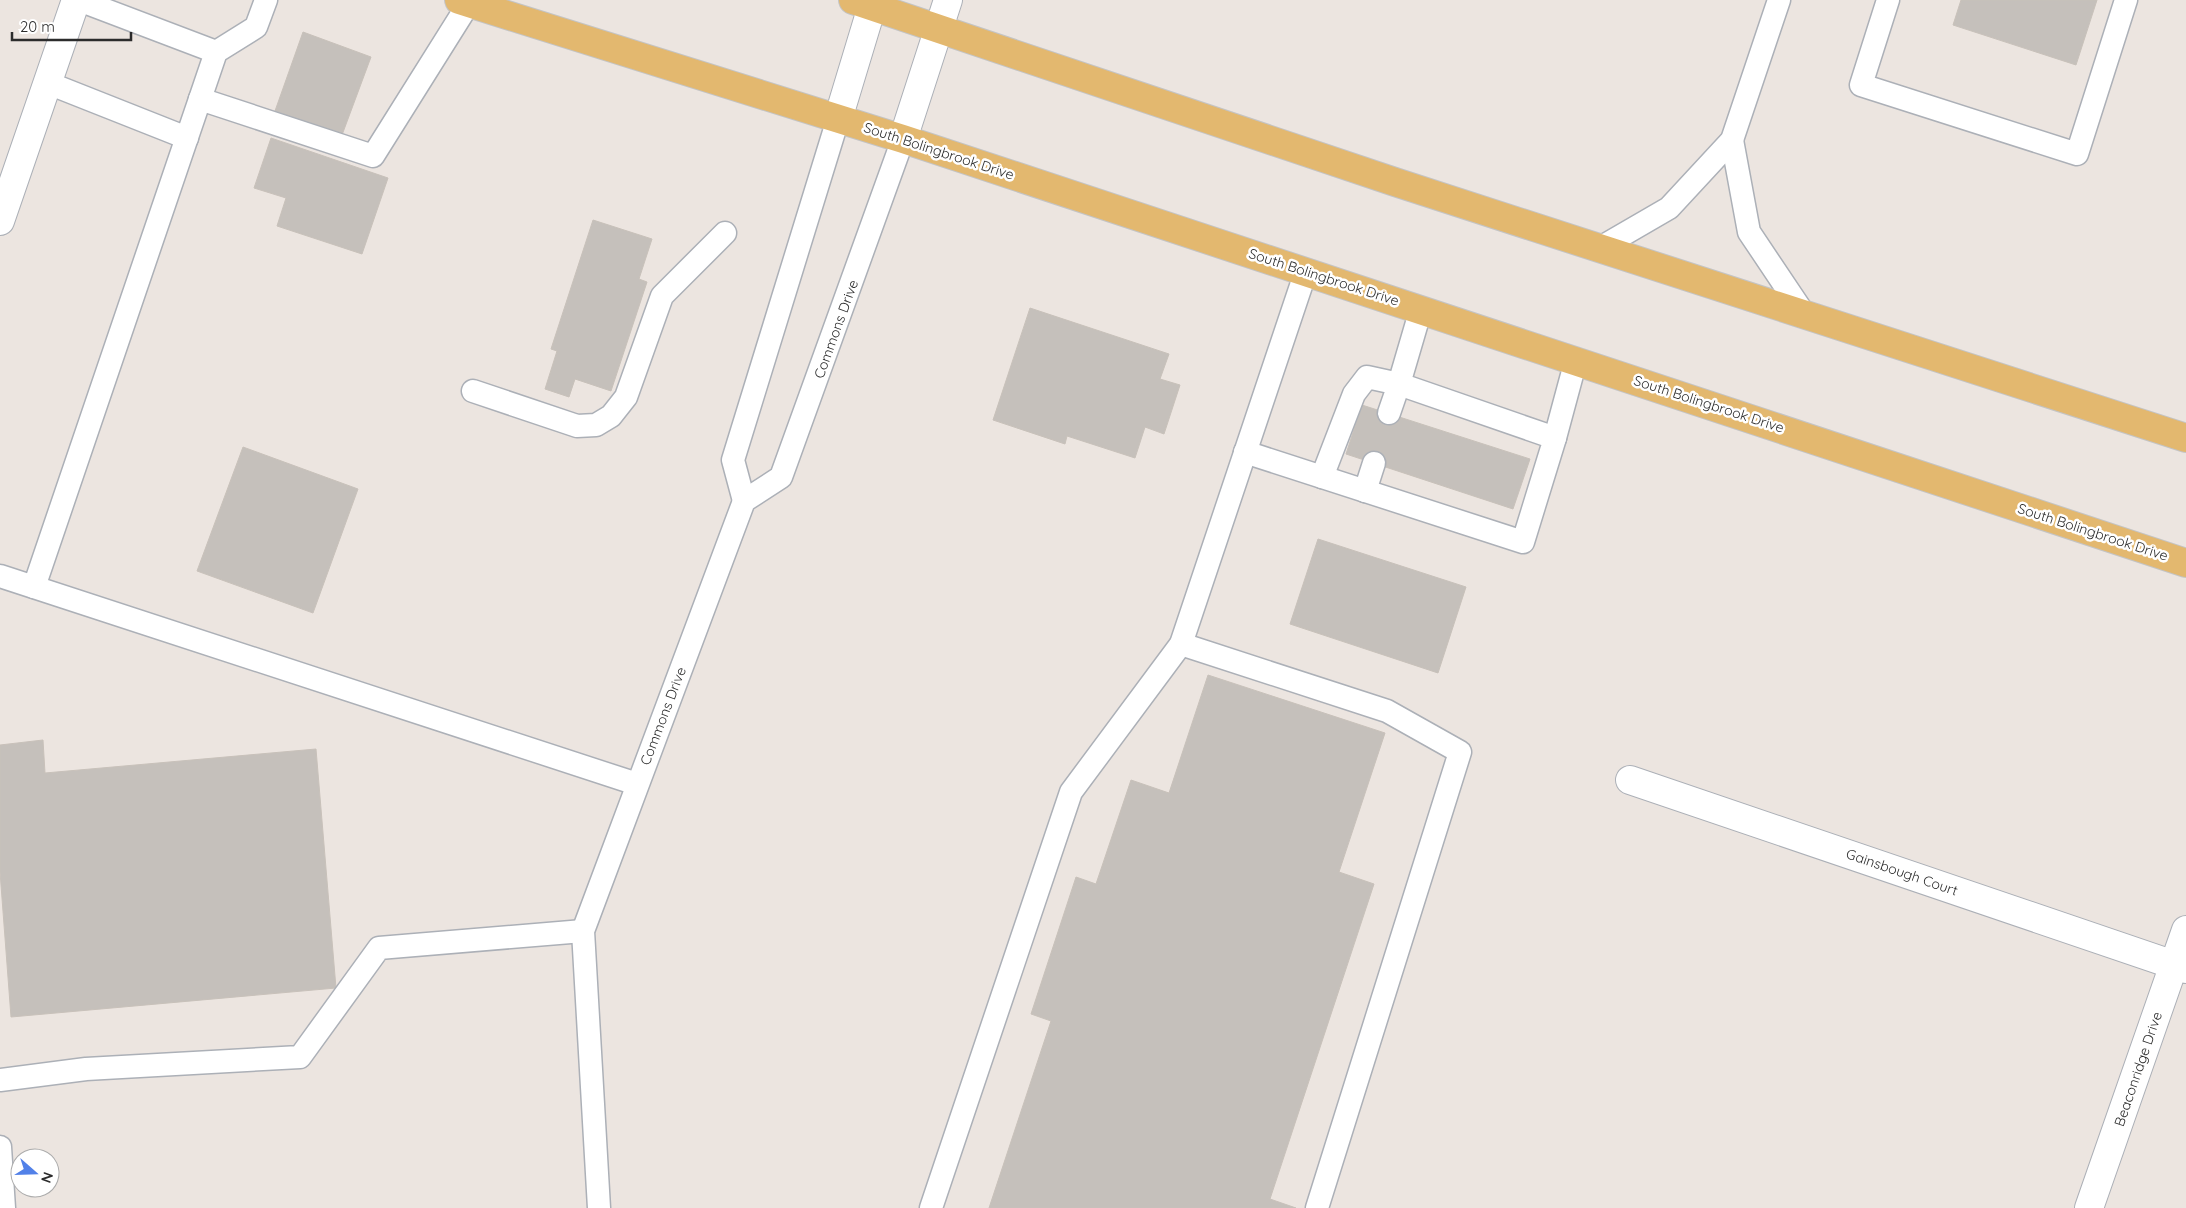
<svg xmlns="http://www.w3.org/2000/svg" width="2186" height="1208" font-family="Quicksand,sans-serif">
	<rect width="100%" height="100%" fill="#ece5e0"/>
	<g fill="#c5c0bb" stroke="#c8c1ba">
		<polygon points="1961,0 2097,0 2076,65 1953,25"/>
		<polygon points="303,32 371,57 342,135 275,111"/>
		<polygon points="271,138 388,178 362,254 277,226 286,198 254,188"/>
		<polygon points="593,220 652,239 639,279 647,282 611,391 575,379 569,397 545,389 557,351 551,349"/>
		<polygon points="1030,308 1169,354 1160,379 1180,385 1164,434 1145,427 1135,458 1067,436 1065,444 993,420"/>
		<polygon points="1362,405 1530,459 1513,509 1346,454"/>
		<polygon points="243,447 358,489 313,613 197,571"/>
		<polygon points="1318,539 1466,587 1438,673 1290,624"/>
		<polygon points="1208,675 1385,733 1339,872 1374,884 1270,1199 1296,1208 989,1208 1051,1021 1031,1014 1076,877 1096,884 1131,780 1169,793"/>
		<polygon points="43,740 45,773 316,749 336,988 11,1017 0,872 0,745"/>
	</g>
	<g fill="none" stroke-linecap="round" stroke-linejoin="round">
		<g stroke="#acb0b7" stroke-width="25">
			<g id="service">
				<polyline points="79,0 216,52"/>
				<polyline points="1888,0 1861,85 2077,154 2126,0"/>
				<polyline points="48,83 187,138"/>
				<polyline points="200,99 373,156 469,3"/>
				<polyline points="1732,140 1749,232 1804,314"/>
				<polyline points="1600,248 1669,208 1732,140 1779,0"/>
				<polyline points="473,391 577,426 596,425 611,416 626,397 662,296 725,233"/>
				<polyline points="1555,438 1576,360"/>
				<polyline points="1245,452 1523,542 1555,438 1399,384 1421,309"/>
				<polyline points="1322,477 1354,394 1367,377 1399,384 1389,413"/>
				<polyline points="1365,491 1374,463"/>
				<polyline points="744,501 733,460 838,119"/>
				<polyline points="0,576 637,784"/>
				<polyline points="34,587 216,52 256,27 266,0"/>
				<polyline points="1181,644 1387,711 1460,752 1317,1208"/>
				<polyline points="0,1080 86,1069 300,1057 379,948 583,931"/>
				<polyline points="0,1147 4,1208"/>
				<polyline points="599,1208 583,931 744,501 781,477 903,139"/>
				<polyline points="931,1208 1071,792 1181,644 1306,271"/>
			</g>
		</g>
		<g stroke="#acb0b7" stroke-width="30">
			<g id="minor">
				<polyline points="1630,780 2186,969"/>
				<polyline points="2089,1208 2186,930"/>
			</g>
		</g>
		<g stroke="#acb0b7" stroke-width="30">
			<g id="tertiary">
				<polyline points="838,119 874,0"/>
				<polyline points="903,139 948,0"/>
				<polyline points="0,221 76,0"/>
			</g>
		</g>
		<g stroke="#c4c4c4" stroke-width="30">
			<g id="primary">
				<polyline points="459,0 903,139 2186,563"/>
				<polyline points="853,0 1395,182 2186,438"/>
			</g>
		</g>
		<use href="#service" stroke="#fff" stroke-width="22"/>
		<use href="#minor" stroke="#fff" stroke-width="28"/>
		<use href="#tertiary" stroke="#fff" stroke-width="28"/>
		<use href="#primary" stroke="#e3b86f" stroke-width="28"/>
	</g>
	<g text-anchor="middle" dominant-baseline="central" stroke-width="5" stroke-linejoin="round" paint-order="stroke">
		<g font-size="14" fill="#2c2c2c" stroke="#fff">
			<text transform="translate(939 151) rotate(18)">South Bolingbrook Drive</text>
			<text transform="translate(1324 277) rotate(18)">South Bolingbrook Drive</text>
			<text transform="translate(836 329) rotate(-70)">Commons Drive</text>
			<text transform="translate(1709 404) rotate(18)">South Bolingbrook Drive</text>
			<text transform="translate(2093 532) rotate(18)">South Bolingbrook Drive</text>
			<text transform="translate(663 716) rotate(-69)">Commons Drive</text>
			<text transform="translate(1902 872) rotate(19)">Gainsbough Court</text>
			<text transform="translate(2138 1069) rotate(-71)">Beaconridge Drive</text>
		</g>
	</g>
	<g transform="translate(35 1173) rotate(110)"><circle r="24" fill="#ffffff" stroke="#ababab"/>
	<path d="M0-4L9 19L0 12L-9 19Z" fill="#5281e8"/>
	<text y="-8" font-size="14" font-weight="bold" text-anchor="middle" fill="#2c2c2c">N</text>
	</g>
	<path d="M12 32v8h119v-8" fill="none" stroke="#2c2c2c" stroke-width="2.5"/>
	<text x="20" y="32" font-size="15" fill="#2c2c2c" stroke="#ffffff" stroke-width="4" paint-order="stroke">20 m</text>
</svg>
